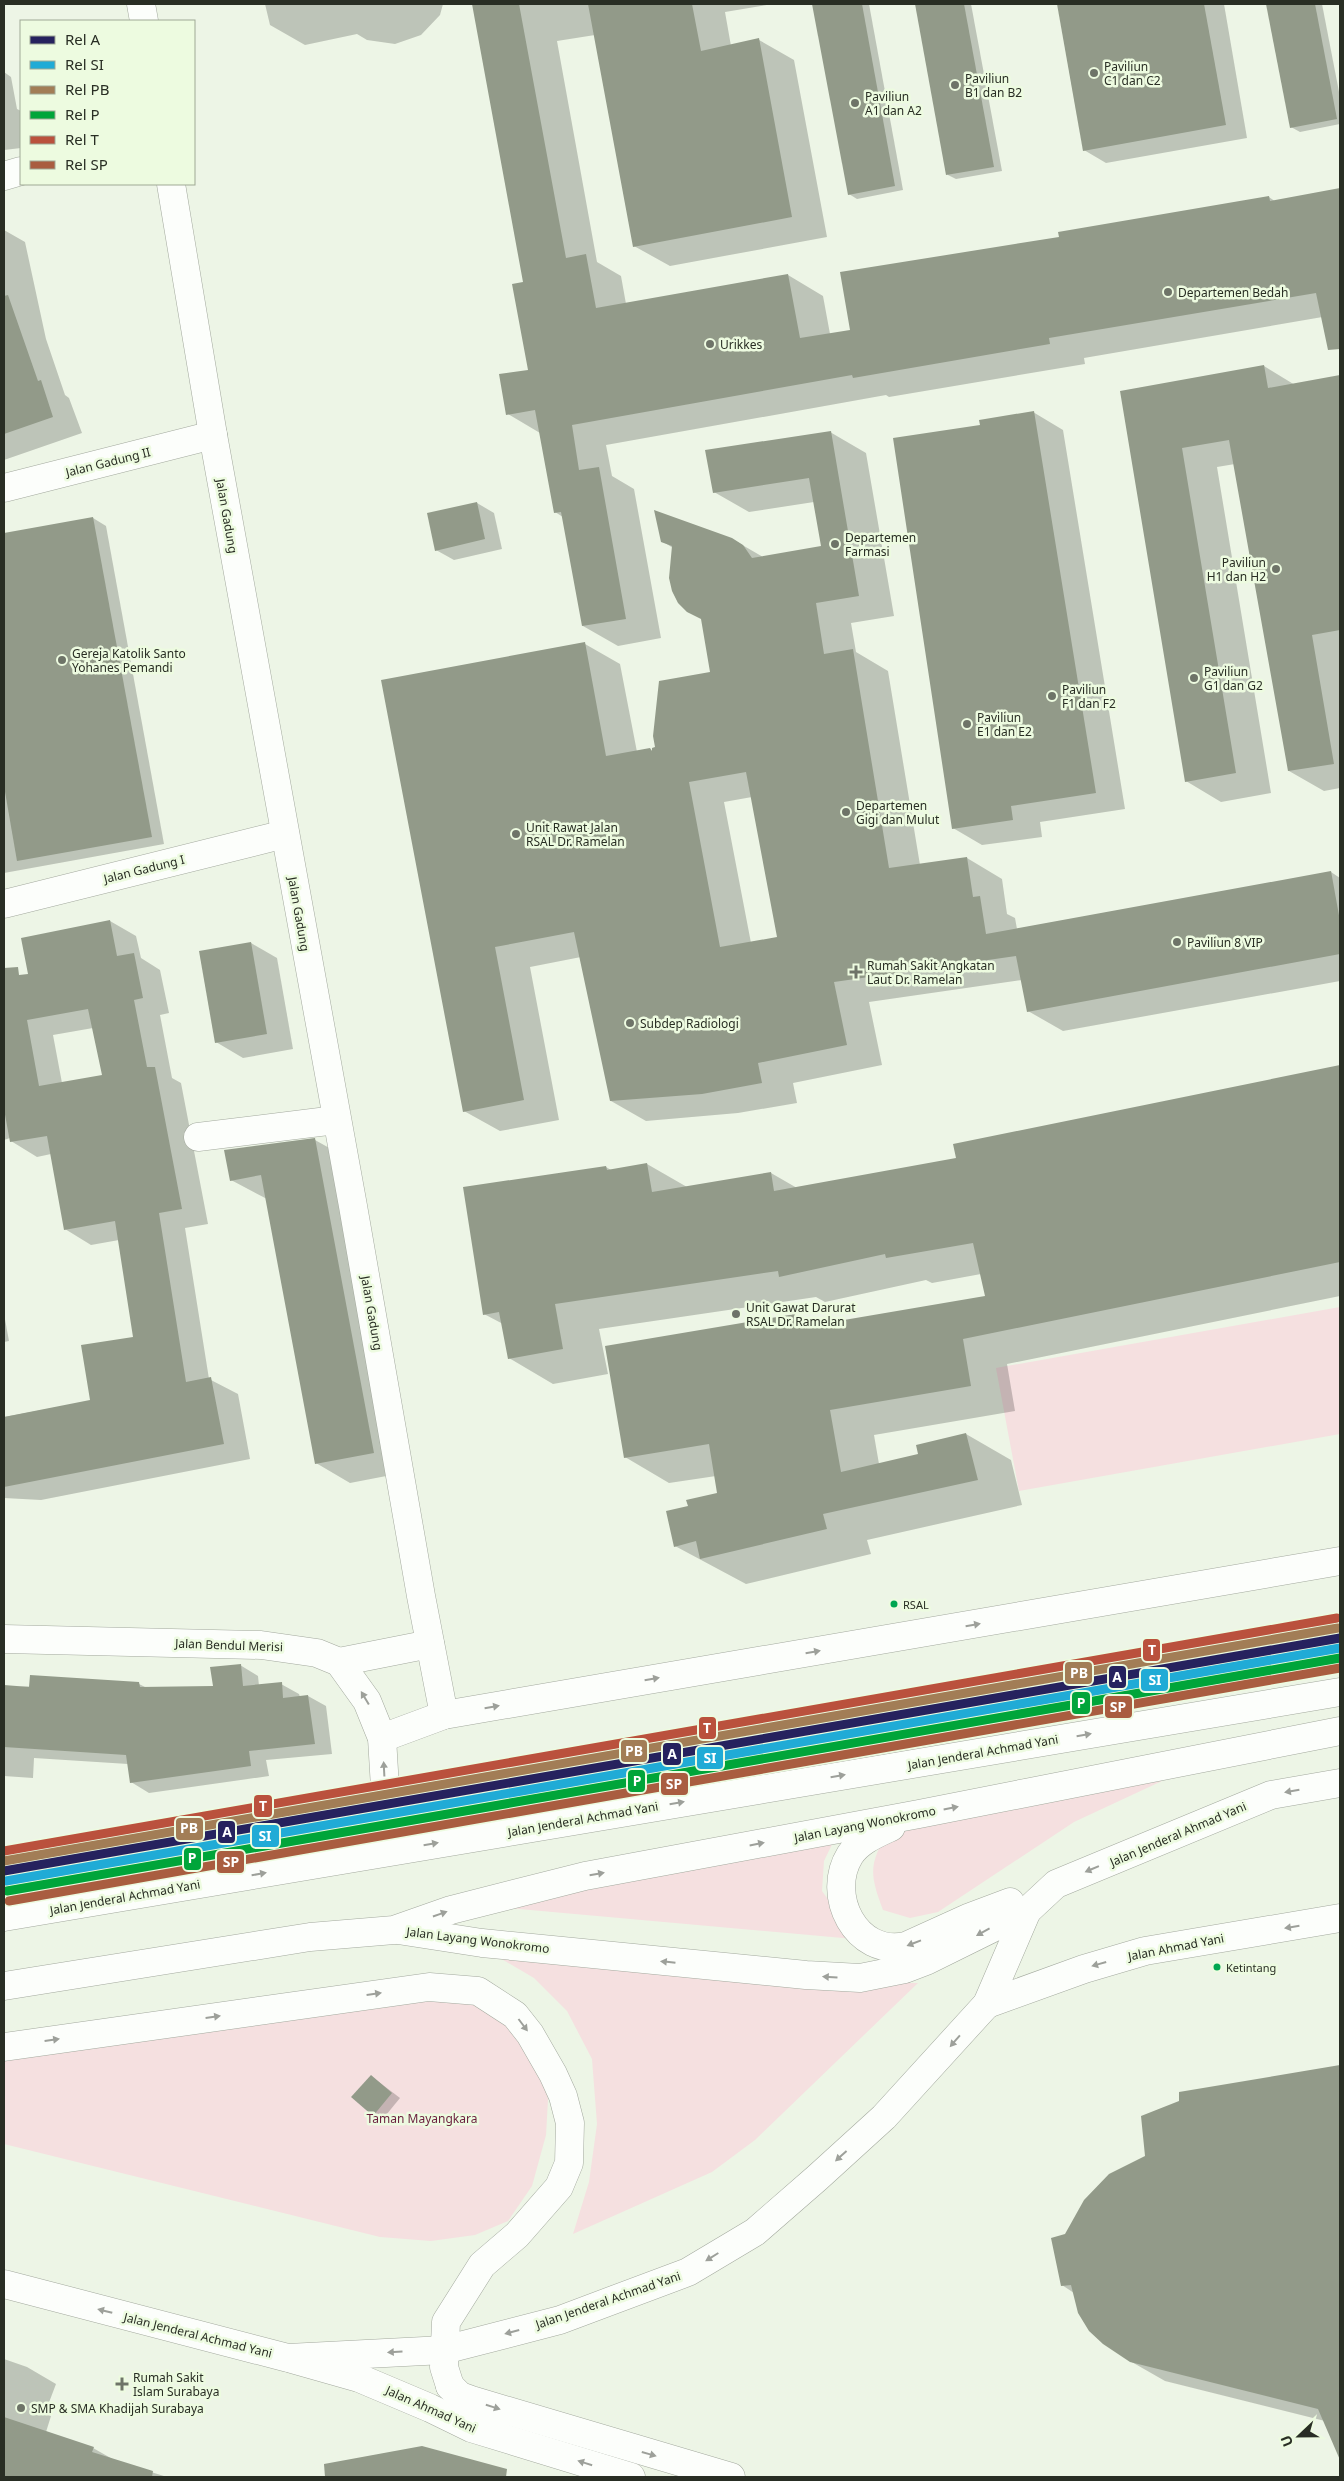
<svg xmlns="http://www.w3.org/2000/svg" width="1344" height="2481" font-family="'Noto Sans',sans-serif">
	<rect width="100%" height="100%" fill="#edf5e6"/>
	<g fill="#f5e0e0">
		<polygon points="1340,1307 1340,1434 1019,1491 996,1368"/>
		<path d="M1164 1777 1162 1781 1074 1822 938 1912 910 1918 883 1910C868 1870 870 1864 890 1827Z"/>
		<polygon points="840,1828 824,1861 822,1891 840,1916 865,1940 485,1906"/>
		<polygon points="481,1947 836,1983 918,1983 755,2140 712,2172 573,2234 589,2182 597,2124 592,2059 567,2011 534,1978"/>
		<polygon points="462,1996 512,2019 538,2055 548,2099 546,2135 532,2186 508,2221 475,2235 431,2241 380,2237 4,2144 4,2052"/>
	</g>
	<g fill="#0003" fill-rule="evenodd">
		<polygon points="265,4 443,4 440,15 421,35 395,44 367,40 357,34 305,45 270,25"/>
		<polygon points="473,4 773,4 725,12 731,46 759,40 794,60 827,237 670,266 634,246 595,35 557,41 597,262 621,276 626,304 788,275 823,296 830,334 851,331 1060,238 1269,197 1276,202 1340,189 1340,314 1084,358 1085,364 889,397 886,395 606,445 612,476 634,489 661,638 618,646 583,626 563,517 555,512 540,433 508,414 530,371 524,283"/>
		<polygon points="814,4 869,4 903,190 857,199 849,194"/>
		<polygon points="916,4 971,4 1002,171 956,179 948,175"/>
		<polygon points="1058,4 1224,4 1247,138 1106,163 1084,150"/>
		<polygon points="1267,4 1322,4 1340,97 1340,124 1300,132 1291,127"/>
		<polygon points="4,72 11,77 17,109 21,111 21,148 4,150"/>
		<polygon points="4,230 25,242 46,339 65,395 69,398 82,433 4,460"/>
		<polygon points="1264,366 1295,385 1340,377 1340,788 1324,791 1289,771 1235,464 1217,467 1271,793 1221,802 1186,781 1121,392"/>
		<polygon points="1033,412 1063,430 1125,809 1040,822 1042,837 982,845 953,828 982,426"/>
		<path d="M830 432 866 453 894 616 851 623 856 652 888 671 920 865 967 858 1002 879 1007 914 1015 918 1017 929 1331 872 1340 878V981L1063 1031 1028 1011 1022 980 869 1002 882 1065 793 1083 797 1103 738 1113 646 1121 611 1101 581 957 530 967 559 1120 500 1131 464 1111 383 681 585 644 620 664 637 752 650 750 653 752 711 673 703 619 673 548 662 541 732 539 763 557 822 547 814 502 749 512 714 492ZM752 797 778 938 751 943 724 802Z"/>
		<polygon points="477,503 494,513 502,549 454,560 436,550"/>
		<polygon points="93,518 106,526 164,844 4,873 4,535"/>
		<path d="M110 921 136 936 141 958 160 970 169 1013 160 1015 172 1078 181 1083 208 1224 185 1228 209 1379 238 1394 250 1459 41 1500 4 1498V1417L91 1401 135 1338 119 1240 91 1245 65 1229 51 1154 37 1157 11 1141 10 1138 4 1140V980L30 975ZM93 1028 103 1076 62 1083 53 1035Z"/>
		<polygon points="251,943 277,958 293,1049 243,1058 216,1042"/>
		<polygon points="1340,1066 1340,1296 1007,1364 1015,1411 874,1435 879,1464 920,1455 918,1446 966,1434 1011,1460 1022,1505 867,1540 871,1554 746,1584 675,1546 689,1507 719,1493 716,1476 669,1483 625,1457 795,1315 814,1326 986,1297 981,1274 932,1283 926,1280 825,1302 816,1297 599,1329 608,1374 553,1384 509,1358 503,1324 484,1314 606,1167 611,1170 647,1164 687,1187 771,1173 797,1188 957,1159 954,1145"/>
		<polygon points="315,1140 349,1159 407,1472 350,1483 316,1463 267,1199 231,1180"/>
		<polygon points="4,1314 9,1341 4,1342"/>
		<polygon points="240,1665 258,1676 259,1686 281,1684 299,1694 300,1697 308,1696 326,1706 332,1754 266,1760 269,1776 149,1793 131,1782 128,1764 34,1758 33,1778 4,1776 4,1687 139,1684 147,1688 214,1687"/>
		<polygon points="1340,2066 1340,2445 1335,2441 1325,2421 1165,2381 1130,2361 1074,2293 1062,2285 1066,2235 1147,2157 1181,2101 1180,2093"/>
		<polygon points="371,2076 400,2098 382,2120 373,2115"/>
		<polygon points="4,2359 27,2367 56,2384 45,2413 51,2416 46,2432 93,2448 116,2461 167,2477 4,2477"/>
		<polygon points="352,2460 475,2461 502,2477 352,2477"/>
	</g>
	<g fill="#929a89" fill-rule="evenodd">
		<polygon points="472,4 519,4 566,258 586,254 596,308 788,274 800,338 850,330 840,272 1059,237 1058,232 1269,196 1270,201 1340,188 1340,349 1328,350 1316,293 1049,338 1050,344 853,378 852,375 572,425 579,470 599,467 626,619 582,626 561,512 554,513 535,410 506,415 499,374 528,370 512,284 523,282"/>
		<polygon points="588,4 692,4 701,51 759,38 792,217 633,247"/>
		<polygon points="812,4 862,4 895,186 848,195"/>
		<polygon points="915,4 964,4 994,167 946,175"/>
		<polygon points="1057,4 1204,4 1226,125 1083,151"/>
		<polygon points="1266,4 1315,4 1337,119 1290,128"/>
		<polygon points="8,295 38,381 41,380 53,417 4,434 4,296"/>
		<polygon points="1264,365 1268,388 1340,375 1340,630 1312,635 1334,764 1288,771 1229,440 1182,448 1236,773 1185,782 1120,391"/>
		<polygon points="1034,411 1096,793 1011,806 1013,820 952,829 893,438 980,425 979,420"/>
		<path d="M831 431 859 596 816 603 824 654 853 649 889 868 967 857 973 897 980 896 986 934 1331 871 1340 921V954L1027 1012 1016 956 834 982 847 1045 758 1063 762 1083 702 1094 610 1101 574 932 495 947 524 1100 463 1112 381 680 585 642 606 756 650 748 652 751V748L655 747 653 736 659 681 710 672 701 619 687 612 678 603 672 591 669 578 672 546 661 542 654 510 732 538 743 545 752 558 821 546 809 478 713 493 705 450ZM746 772 777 937 720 947 689 782Z"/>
		<polygon points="477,502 485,539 435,551 427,513"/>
		<polygon points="93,517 152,837 17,861 4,786 4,533"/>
		<path d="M110 920 117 956 134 953 143 998 134 1000 147 1067H155L182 1209 159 1213 186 1382 211 1377 224 1444 4 1487V1417L90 1400 81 1345 133 1337 115 1221 64 1230 47 1136 10 1142 4 1109V968L18 967 19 975 28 974 21 938ZM88 1009 102 1075 39 1086 27 1020Z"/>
		<polygon points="251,942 267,1034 215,1043 199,951"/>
		<polygon points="1340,1065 1340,1262 963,1339 971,1386 830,1410 841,1472 918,1454 916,1445 966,1433 978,1480 823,1514 827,1529 700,1559 696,1541 674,1547 666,1511 688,1506 686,1500 717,1493 709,1444 624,1458 605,1346 795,1314 797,1328 985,1296 973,1243 886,1258 885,1254 779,1277 778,1271 555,1304 563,1349 508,1359 499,1312 483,1315 463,1187 606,1166 607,1170 647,1163 652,1192 771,1172 774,1191 956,1158 953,1144"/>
		<polygon points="315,1138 374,1453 315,1464 261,1175 230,1181 224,1150"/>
		<polygon points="241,1664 243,1686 282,1682 283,1698 308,1695 315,1744 249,1751 251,1766 130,1783 126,1755 4,1747 4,1685 29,1687 30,1675 139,1682 140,1687 213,1686 210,1667"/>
		<polygon points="1340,2065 1340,2460 1318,2409 1130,2362 1103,2344 1089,2331 1078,2313 1071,2285 1061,2286 1051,2238 1065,2234 1084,2200 1109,2174 1145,2156 1141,2116 1179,2101 1179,2092"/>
		<polygon points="371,2075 392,2093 373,2116 351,2097"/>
		<polygon points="4,2417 94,2447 92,2452 153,2471 152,2477 4,2477"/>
		<polygon points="422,2446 507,2469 506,2477 325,2477 324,2464"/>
	</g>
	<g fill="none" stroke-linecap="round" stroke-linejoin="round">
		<g stroke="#a3a99e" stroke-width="29">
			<g id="street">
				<polyline points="141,4 144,21"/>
				<polyline points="4,176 21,171"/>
				<polyline points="171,184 213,435 353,1206 421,1596 444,1715"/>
				<polyline points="4,488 213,435"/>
				<polyline points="4,904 285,834"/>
				<polyline points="198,1137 336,1120"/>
				<polyline points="339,1662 430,1644"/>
			</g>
		</g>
		<g stroke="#a3a99e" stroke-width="29">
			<g id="secondary">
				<polyline points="4,1639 261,1645 317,1653 339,1662 367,1701 382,1738 386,1804 383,1852"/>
				<polyline points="382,1738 444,1715 1340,1561"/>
				<polyline points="292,2359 359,2378 430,2408 471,2428 631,2477"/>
				<polyline points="450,2386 460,2396 471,2400 731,2477"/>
			</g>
		</g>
		<g stroke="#a3a99e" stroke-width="29">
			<g id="highway">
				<path d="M891 1827C876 1834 859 1841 850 1855 825 1895 856 1957 906 1946L970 1917 1010 1902"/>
				<polyline points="4,1917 1340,1692"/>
				<polyline points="398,1930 482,1943 806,1975 860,1978 905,1969 926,1961 1027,1911 1056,1884 1271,1795 1340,1783"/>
				<polyline points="4,1986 310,1937 394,1930 451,1910 585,1876 919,1814 1340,1731"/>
				<polyline points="987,2004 1084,1969 1145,1951 1340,1918"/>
				<polyline points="4,2047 429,1987 478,1991 515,2015 530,2034 553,2074 563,2096 570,2123 569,2163 559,2187 517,2235 482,2265 446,2322 444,2367 450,2386"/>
				<polyline points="4,2284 288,2358 444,2350 560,2320 688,2272 755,2232 817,2178 884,2117 987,2004 1027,1911"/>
			</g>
		</g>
		<use href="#street" stroke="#fcfefb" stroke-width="28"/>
		<use href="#secondary" stroke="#fcfefb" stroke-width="28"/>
		<use href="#highway" stroke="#fcfefb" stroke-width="28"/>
		<g stroke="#edfbe0" stroke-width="12">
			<polyline id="rail-1" points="4,1871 1340,1638"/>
		</g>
		<g stroke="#edfbe0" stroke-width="12">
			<polyline id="rail-2" points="6,1881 1340,1648"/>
		</g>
		<g stroke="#edfbe0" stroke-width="12">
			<polyline id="rail-3" points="4,1861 1338,1628"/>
		</g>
		<g stroke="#edfbe0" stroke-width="12">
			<polyline id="rail-4" points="7,1891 1340,1658"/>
		</g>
		<g stroke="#edfbe0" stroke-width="12">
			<polyline id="rail-5" points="4,1851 1337,1618"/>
		</g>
		<g stroke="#edfbe0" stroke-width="12">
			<polyline id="rail-6" points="9,1901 1340,1668"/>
		</g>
		<use href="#rail-1" stroke="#26225e" stroke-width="9"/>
		<use href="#rail-2" stroke="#20abd6" stroke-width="9"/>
		<use href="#rail-3" stroke="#a27d56" stroke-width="9"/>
		<use href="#rail-4" stroke="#00a53a" stroke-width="9"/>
		<use href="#rail-5" stroke="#ba513d" stroke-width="9"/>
		<use href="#rail-6" stroke="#a95d40" stroke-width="9"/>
	</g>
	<defs><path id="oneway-solid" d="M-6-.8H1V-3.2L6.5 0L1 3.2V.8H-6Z" transform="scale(1.25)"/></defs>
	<g fill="#9da09a">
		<use href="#oneway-solid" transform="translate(973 1625) rotate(-10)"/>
		<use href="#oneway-solid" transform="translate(813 1652) rotate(-10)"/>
		<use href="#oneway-solid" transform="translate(652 1679) rotate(-10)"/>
		<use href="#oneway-solid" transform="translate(365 1698) rotate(-121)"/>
		<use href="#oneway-solid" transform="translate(492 1707) rotate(-10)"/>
		<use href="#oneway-solid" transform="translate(1084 1735) rotate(-10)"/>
		<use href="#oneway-solid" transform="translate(384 1769) rotate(-93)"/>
		<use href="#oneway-solid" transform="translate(838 1776) rotate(-10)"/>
		<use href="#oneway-solid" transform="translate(1292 1791) rotate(170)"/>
		<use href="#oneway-solid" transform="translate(677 1803) rotate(-10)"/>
		<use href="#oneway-solid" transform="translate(951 1808) rotate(-11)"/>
		<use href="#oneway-solid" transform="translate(431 1844) rotate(-10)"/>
		<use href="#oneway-solid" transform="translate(757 1844) rotate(-11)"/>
		<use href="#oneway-solid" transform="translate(1092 1869) rotate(157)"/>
		<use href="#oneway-solid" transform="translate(259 1874) rotate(-10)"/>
		<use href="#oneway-solid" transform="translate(597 1874) rotate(-10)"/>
		<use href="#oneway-solid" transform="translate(440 1914) rotate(-19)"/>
		<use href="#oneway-solid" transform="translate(1292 1927) rotate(171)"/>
		<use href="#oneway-solid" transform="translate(983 1932) rotate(151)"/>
		<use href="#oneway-solid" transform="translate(914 1943) rotate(159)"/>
		<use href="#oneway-solid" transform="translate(668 1962) rotate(-174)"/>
		<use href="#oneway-solid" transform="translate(1099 1964) rotate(164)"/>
		<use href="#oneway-solid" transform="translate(830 1977) rotate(-177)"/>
		<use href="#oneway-solid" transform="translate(374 1994) rotate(-8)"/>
		<use href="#oneway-solid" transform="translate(213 2017) rotate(-8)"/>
		<use href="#oneway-solid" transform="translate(523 2025) rotate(53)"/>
		<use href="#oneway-solid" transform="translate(52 2040) rotate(-8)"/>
		<use href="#oneway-solid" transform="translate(955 2041) rotate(131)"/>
		<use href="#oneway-solid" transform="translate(841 2156) rotate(138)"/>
		<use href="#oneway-solid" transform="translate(712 2257) rotate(148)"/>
		<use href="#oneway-solid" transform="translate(105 2311) rotate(-166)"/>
		<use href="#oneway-solid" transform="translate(512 2332) rotate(165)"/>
		<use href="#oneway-solid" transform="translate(395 2352) rotate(177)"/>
		<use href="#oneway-solid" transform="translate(493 2407) rotate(17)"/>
		<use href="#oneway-solid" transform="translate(649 2454) rotate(16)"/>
		<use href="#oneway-solid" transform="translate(585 2463) rotate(-163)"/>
	</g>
	<g fill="#6e7468" stroke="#edfbe0" stroke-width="2">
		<circle cx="1094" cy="73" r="5"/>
		<circle cx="955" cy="85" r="5"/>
		<circle cx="855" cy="103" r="5"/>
		<circle cx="1168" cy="292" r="5"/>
		<circle cx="710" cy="344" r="5"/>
		<circle cx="835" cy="544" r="5"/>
		<circle cx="1276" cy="569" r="5"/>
		<circle cx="62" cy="660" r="5"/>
		<circle cx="1194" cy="678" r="5"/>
		<circle cx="1052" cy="696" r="5"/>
		<circle cx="967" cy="724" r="5"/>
		<circle cx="846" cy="812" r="5"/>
		<circle cx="516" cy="834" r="5"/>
		<circle cx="1177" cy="942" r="5"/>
		<path d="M853.5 964.5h5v5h5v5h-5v5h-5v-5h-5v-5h5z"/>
		<circle cx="630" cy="1023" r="5"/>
		<circle cx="736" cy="1314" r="5"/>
		<path d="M119.5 2376.5h5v5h5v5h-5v5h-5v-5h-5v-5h5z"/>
		<circle cx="21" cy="2408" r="5"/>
	</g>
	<g fill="#00a651" stroke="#edfbe0" stroke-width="2">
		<circle cx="894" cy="1604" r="4.5"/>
		<circle cx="1217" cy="1967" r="4.5"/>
	</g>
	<g text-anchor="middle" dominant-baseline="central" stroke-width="5" stroke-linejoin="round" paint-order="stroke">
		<g font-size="11" fill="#292e24" stroke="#edfbe0" text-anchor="start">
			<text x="903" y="1604">RSAL</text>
			<text x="1226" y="1967">Ketintang</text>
		</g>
		<g font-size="12" fill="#292e24" stroke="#edfbe0" text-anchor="start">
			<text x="1104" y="66">Paviliun<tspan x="1104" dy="14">C1 dan C2</tspan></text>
			<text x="965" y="78">Paviliun<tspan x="965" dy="14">B1 dan B2</tspan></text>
			<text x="865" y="96">Paviliun<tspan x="865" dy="14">A1 dan A2</tspan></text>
			<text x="1178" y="292">Departemen Bedah</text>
			<text x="720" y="344">Urikkes</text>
			<text x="845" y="537">Departemen<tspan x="845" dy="14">Farmasi</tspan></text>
			<text x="1266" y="562" text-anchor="end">Paviliun<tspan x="1266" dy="14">H1 dan H2</tspan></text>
			<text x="72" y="653">Gereja Katolik Santo<tspan x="72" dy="14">Yohanes Pemandi</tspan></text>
			<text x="1204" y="671">Paviliun<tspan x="1204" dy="14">G1 dan G2</tspan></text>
			<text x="1062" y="689">Paviliun<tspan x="1062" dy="14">F1 dan F2</tspan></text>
			<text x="977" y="717">Paviliun<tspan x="977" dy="14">E1 dan E2</tspan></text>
			<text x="856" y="805">Departemen<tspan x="856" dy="14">Gigi dan Mulut</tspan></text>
			<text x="526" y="827">Unit Rawat Jalan<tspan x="526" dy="14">RSAL Dr. Ramelan</tspan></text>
			<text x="1187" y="942">Paviliun 8 VIP</text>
			<text x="867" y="965">Rumah Sakit Angkatan<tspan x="867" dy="14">Laut Dr. Ramelan</tspan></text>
			<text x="640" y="1023">Subdep Radiologi</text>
			<text x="746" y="1307">Unit Gawat Darurat<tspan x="746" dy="14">RSAL Dr. Ramelan</tspan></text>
			<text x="133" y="2377">Rumah Sakit<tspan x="133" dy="14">Islam Surabaya</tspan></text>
			<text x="31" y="2408">SMP &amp; SMA Khadijah Surabaya</text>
		</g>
		<g font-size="12" fill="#292e24" stroke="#edfbe0">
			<text transform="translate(108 462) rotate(-14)">Jalan Gadung II</text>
			<text transform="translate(227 516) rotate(80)">Jalan Gadung</text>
			<text transform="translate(144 869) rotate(-14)">Jalan Gadung I</text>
			<text transform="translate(299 914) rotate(80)">Jalan Gadung</text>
			<text transform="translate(372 1313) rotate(80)">Jalan Gadung</text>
			<text transform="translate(229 1645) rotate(2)">Jalan Bendul Merisi</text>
			<text transform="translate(983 1752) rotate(-10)">Jalan Jenderal Achmad Yani</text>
			<text transform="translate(583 1819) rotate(-10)">Jalan Jenderal Achmad Yani</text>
			<text transform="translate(865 1824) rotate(-11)">Jalan Layang Wonokromo</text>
			<text transform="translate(1178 1834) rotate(-23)">Jalan Jenderal Ahmad Yani</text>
			<text transform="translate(125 1897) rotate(-10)">Jalan Jenderal Achmad Yani</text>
			<text transform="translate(478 1940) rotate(7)">Jalan Layang Wonokromo</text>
			<text transform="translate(1176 1947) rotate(-11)">Jalan Ahmad Yani</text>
			<text transform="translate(608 2300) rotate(-19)">Jalan Jenderal Achmad Yani</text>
			<text transform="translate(198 2335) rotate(14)">Jalan Jenderal Achmad Yani</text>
			<text transform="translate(431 2409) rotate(24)">Jalan Ahmad Yani</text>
		</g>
		<g font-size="12" fill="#6a1e3d" stroke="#edfbe0">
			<text x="422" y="2118">Taman Mayangkara</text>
		</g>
	</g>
	<g stroke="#edfbe0" stroke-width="2">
		<rect x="1142" y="1638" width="19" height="24" rx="5" fill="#ba513d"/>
		<rect x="1064" y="1661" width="29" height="24" rx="5" fill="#a27d56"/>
		<rect x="1108" y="1665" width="19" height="24" rx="5" fill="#26225e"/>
		<rect x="1140" y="1668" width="29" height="24" rx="5" fill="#20abd6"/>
		<rect x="1071" y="1691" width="20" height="24" rx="5" fill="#00a53a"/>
		<rect x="1104" y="1695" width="29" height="24" rx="5" fill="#a95d40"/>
		<rect x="698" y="1716" width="19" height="24" rx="5" fill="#ba513d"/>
		<rect x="620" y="1739" width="28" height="24" rx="5" fill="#a27d56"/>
		<rect x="662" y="1742" width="20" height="24" rx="5" fill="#26225e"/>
		<rect x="696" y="1746" width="28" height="24" rx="5" fill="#20abd6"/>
		<rect x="627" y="1769" width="19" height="24" rx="5" fill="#00a53a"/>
		<rect x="660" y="1772" width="29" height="24" rx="5" fill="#a95d40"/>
		<rect x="253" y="1794" width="20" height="24" rx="5" fill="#ba513d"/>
		<rect x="175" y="1817" width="29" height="24" rx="5" fill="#a27d56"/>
		<rect x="217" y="1820" width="19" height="24" rx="5" fill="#26225e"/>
		<rect x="251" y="1824" width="29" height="24" rx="5" fill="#20abd6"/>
		<rect x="183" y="1847" width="19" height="24" rx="5" fill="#00a53a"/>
		<rect x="216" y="1850" width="29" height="24" rx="5" fill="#a95d40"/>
	</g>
	<g font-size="14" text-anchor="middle" font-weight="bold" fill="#fff">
		<text x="1152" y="1655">T</text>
		<text x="1079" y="1678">PB</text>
		<text x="1117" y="1682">A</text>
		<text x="1155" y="1685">SI</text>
		<text x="1081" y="1708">P</text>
		<text x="1118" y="1712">SP</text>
		<text x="707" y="1733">T</text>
		<text x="634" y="1756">PB</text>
		<text x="672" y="1759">A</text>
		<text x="710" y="1763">SI</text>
		<text x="637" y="1786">P</text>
		<text x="674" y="1789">SP</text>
		<text x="263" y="1811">T</text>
		<text x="189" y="1833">PB</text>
		<text x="227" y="1837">A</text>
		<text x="265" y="1841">SI</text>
		<text x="192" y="1863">P</text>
		<text x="231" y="1867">SP</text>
	</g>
	<rect width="1344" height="2481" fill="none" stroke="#292e24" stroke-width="10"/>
	<rect x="20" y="20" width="175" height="165" fill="#edfbe0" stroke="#9fa995"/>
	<rect x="30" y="36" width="25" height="8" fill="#26225e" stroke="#9fa995"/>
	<text x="65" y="45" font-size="15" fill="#292e24">Rel A</text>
	<rect x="30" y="61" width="25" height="8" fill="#20abd6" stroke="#9fa995"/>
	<text x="65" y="70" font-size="15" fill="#292e24">Rel SI</text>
	<rect x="30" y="86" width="25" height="8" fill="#a27d56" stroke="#9fa995"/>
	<text x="65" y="95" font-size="15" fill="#292e24">Rel PB</text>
	<rect x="30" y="111" width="25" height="8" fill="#00a53a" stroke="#9fa995"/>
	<text x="65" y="120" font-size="15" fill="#292e24">Rel P</text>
	<rect x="30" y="136" width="25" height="8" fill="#ba513d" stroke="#9fa995"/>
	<text x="65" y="145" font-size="15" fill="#292e24">Rel T</text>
	<rect x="30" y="161" width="25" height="8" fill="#a95d40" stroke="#9fa995"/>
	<text x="65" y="170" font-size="15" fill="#292e24">Rel SP</text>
	<g transform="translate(1299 2436) rotate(248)" stroke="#edfbe0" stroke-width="4" paint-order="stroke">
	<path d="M0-4L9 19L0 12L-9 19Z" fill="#292e24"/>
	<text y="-8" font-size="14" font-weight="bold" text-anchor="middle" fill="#292e24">U</text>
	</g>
</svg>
